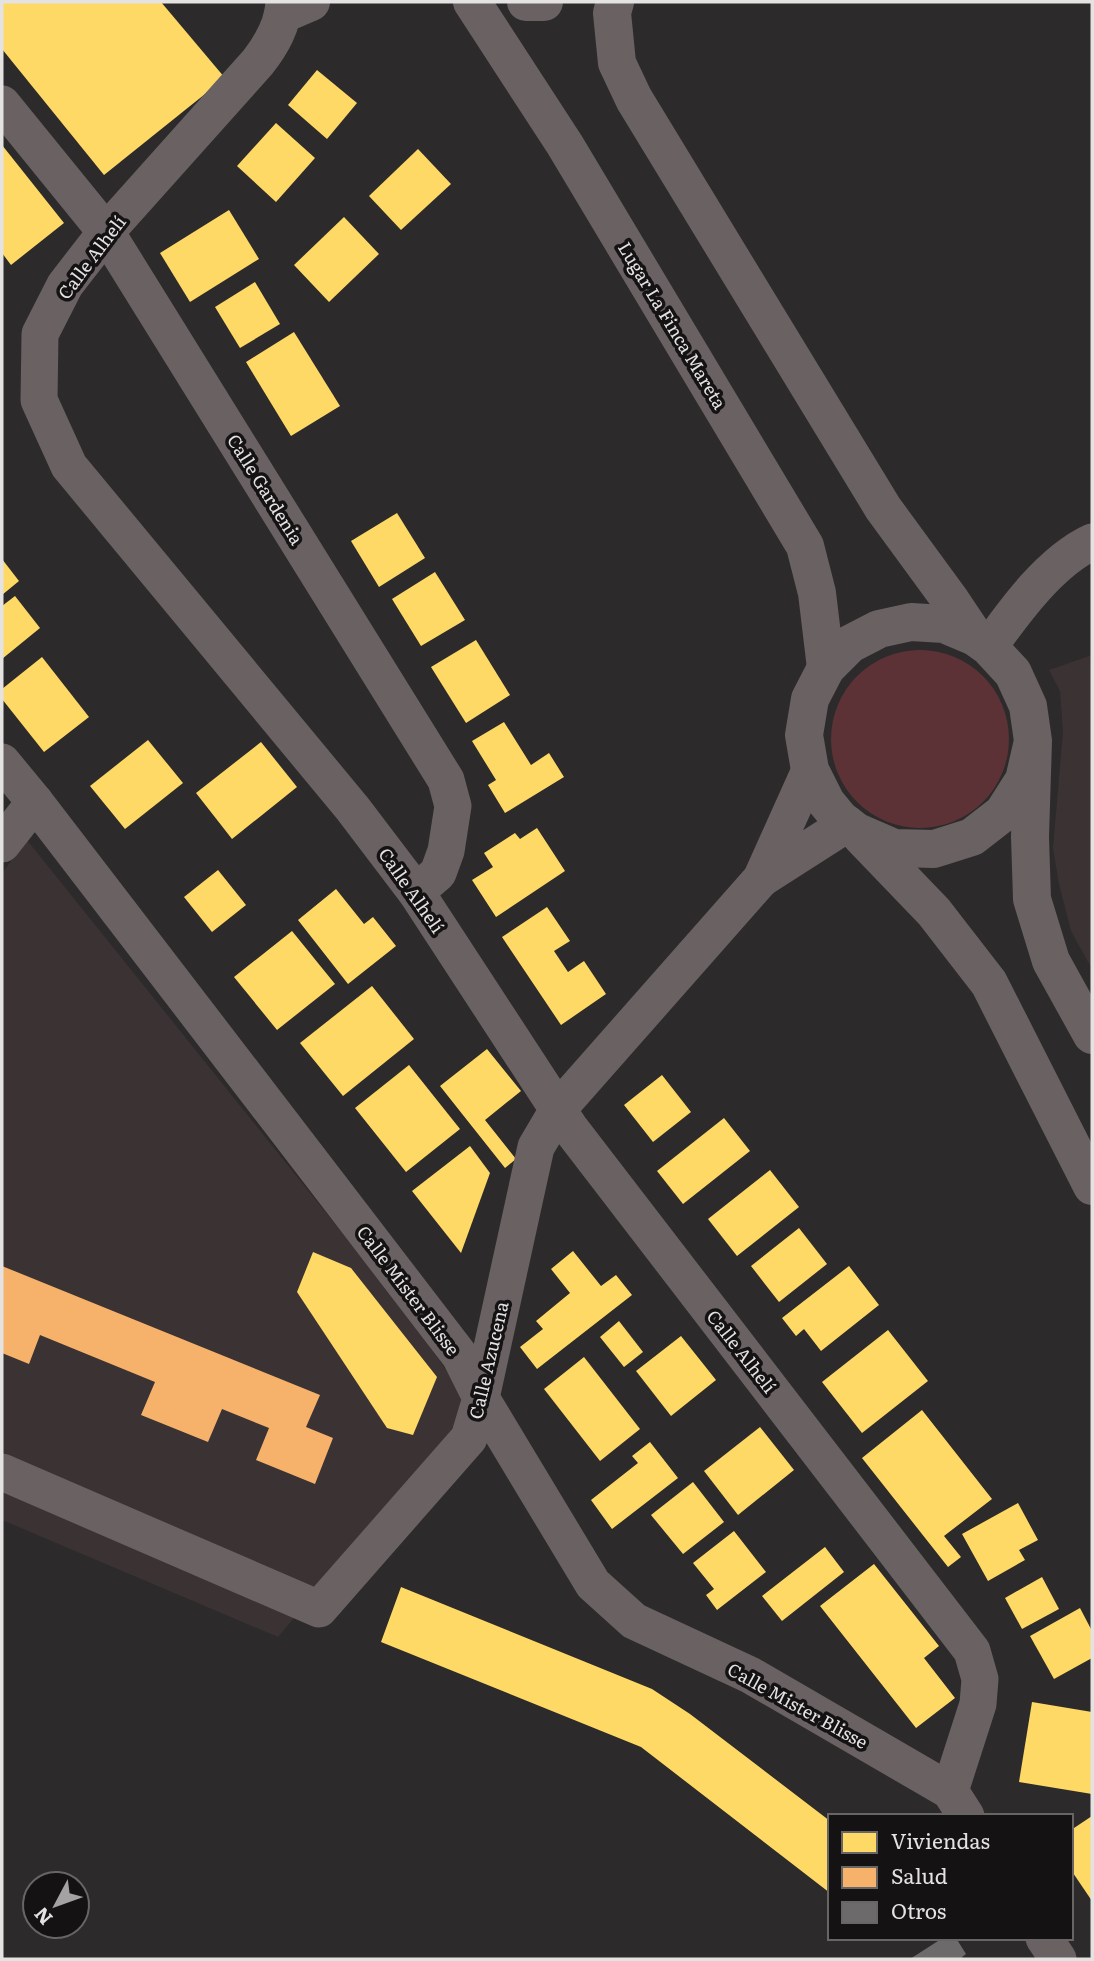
<svg xmlns="http://www.w3.org/2000/svg" width="1094" height="1961" font-family="Literata,serif">
	<rect width="100%" height="100%" fill="#2c2a2a"/>
	<g fill="#3b3233">
		<polygon points="1092,655 1092,969 1071,931 1059,884 1053,848 1063,732 1060,691 1049,670"/>
		<polygon points="27,840 412,1320 463,1395 458,1422 278,1637 2,1520 2,873"/>
	</g>
	<circle fill="#5c3237" cx="920" cy="739" r="89"/>
	<g fill="#ffd966">
		<polygon points="2,2 161,2 225,78 104,175 2,49"/>
		<polygon points="317,70 357,103 327,139 288,105"/>
		<polygon points="276,123 315,158 276,202 237,166"/>
		<polygon points="2,145 64,223 11,265 2,253"/>
		<polygon points="418,149 451,184 401,230 369,196"/>
		<polygon points="229,210 259,259 190,302 160,253"/>
		<polygon points="344,217 379,254 329,302 294,265"/>
		<polygon points="255,282 280,324 240,348 215,307"/>
		<polygon points="294,332 340,406 291,436 246,362"/>
		<polygon points="397,513 425,558 379,587 351,541"/>
		<polygon points="2,559 19,581 2,595"/>
		<polygon points="435,572 465,620 421,646 392,599"/>
		<polygon points="15,596 40,628 2,659 2,606"/>
		<polygon points="476,640 510,695 466,723 431,667"/>
		<polygon points="42,657 89,717 44,752 2,699 2,689"/>
		<polygon points="504,722 531,765 549,753 564,777 505,813 488,785 496,780 472,741"/>
		<polygon points="148,740 183,783 125,829 90,786"/>
		<polygon points="261,742 297,787 232,839 196,793"/>
		<polygon points="537,828 565,871 496,917 472,880 493,867 484,853 515,833 520,839"/>
		<polygon points="218,870 246,905 212,932 184,897"/>
		<polygon points="336,889 364,924 373,917 396,946 348,984 298,920"/>
		<polygon points="547,907 570,941 554,951 568,972 584,961 606,994 561,1025 502,937"/>
		<polygon points="292,931 335,984 277,1030 234,977"/>
		<polygon points="372,986 414,1039 343,1096 300,1043"/>
		<polygon points="487,1049 521,1091 485,1120 516,1159 505,1168 440,1086"/>
		<polygon points="409,1065 460,1129 406,1172 355,1108"/>
		<polygon points="662,1075 691,1112 653,1142 624,1105"/>
		<polygon points="724,1118 750,1151 683,1204 657,1171"/>
		<polygon points="470,1146 490,1173 461,1253 412,1191"/>
		<polygon points="770,1170 799,1207 737,1256 708,1219"/>
		<polygon points="799,1228 827,1264 779,1302 751,1266"/>
		<polygon points="573,1251 601,1286 616,1275 632,1295 537,1369 520,1347 543,1329 536,1321 570,1293 551,1269"/>
		<polygon points="313,1252 351,1268 437,1377 413,1435 387,1428 297,1292"/>
		<polygon points="849,1266 879,1305 821,1351 804,1329 796,1336 782,1318"/>
		<polygon points="619,1321 643,1352 624,1367 600,1337"/>
		<polygon points="888,1330 928,1381 862,1433 822,1382"/>
		<polygon points="681,1336 716,1380 671,1416 636,1371"/>
		<polygon points="584,1357 640,1429 600,1461 544,1389"/>
		<polygon points="922,1410 992,1499 944,1536 961,1557 948,1567 862,1458"/>
		<polygon points="760,1427 794,1470 738,1515 704,1471"/>
		<polygon points="650,1442 678,1478 612,1529 591,1500 638,1463 632,1456"/>
		<polygon points="693,1482 724,1522 683,1554 651,1515"/>
		<polygon points="1018,1503 1038,1540 1019,1550 1025,1560 988,1581 962,1534"/>
		<polygon points="734,1531 766,1572 717,1610 706,1595 714,1589 693,1563"/>
		<polygon points="825,1547 844,1572 782,1621 762,1596"/>
		<polygon points="874,1564 939,1646 924,1658 955,1698 916,1728 820,1606"/>
		<polygon points="1042,1577 1059,1609 1022,1629 1005,1598"/>
		<polygon points="401,1587 652,1689 690,1714 830,1821 830,1893 641,1747 381,1642"/>
		<polygon points="1080,1608 1092,1631 1092,1658 1054,1679 1030,1636"/>
		<polygon points="1032,1702 1092,1712 1092,1794 1019,1782"/>
		<polygon points="1092,1816 1092,1901 1071,1870 1071,1830"/>
	</g>
	<polygon fill="#f6b26b" points="2,1266 320,1395 306,1427 333,1438 315,1484 256,1460 269,1428 222,1409 208,1442 141,1415 155,1382 40,1335 29,1364 2,1353"/>
	<polygon fill="#6c6a6a" points="936,1938 956,1938 966,1954 962,1957 963,1959 910,1959 938,1941"/>
	<g fill="none" stroke-linecap="round" stroke-linejoin="round">
		<g stroke="#696162" stroke-width="37">
			<path d="M284 2C283 25 272 44 258 62L106 232 65 285 40 334 39 400 69 466 353 809 416 892 570 1128 972 1651 980 1679 978 1704 950 1791"/>
			<polyline points="2,104 106,232 446,780 453,806 446,851 438,873 416,892"/>
			<path d="M989 647C1015 610 1051 561 1092 542"/>
			<polyline points="2,762 35,802 460,1356 481,1398 593,1584 634,1621 750,1675 950,1791 966,1816"/>
			<polyline points="2,844 35,802"/>
			<polyline points="761,879 847,824"/>
			<polyline points="2,1472 319,1609 469,1438 481,1398 536,1147 559,1108 761,879 810,770"/>
			<polyline points="1044,1938 1058,1959"/>
		</g>
		<g stroke="#696162" stroke-width="38">
			<polyline points="472,2 565,145 805,546 817,593 826,668"/>
			<polyline points="526,2 544,2"/>
			<polyline points="615,2 612,13 617,63 634,99 883,508 951,601 975,637"/>
			<polyline points="283,14 311,2"/>
			<polyline points="1033,741 1024,780 1003,813 972,837 934,849 894,848 857,832 840,819 826,802 810,770 804,735 810,699 826,668 850,644 879,629 911,622 944,624 975,637 989,647 1013,673 1028,706 1033,741 1030,837 1032,899 1051,961 1092,1035"/>
			<polyline points="861,836 934,912 989,983 1092,1186"/>
		</g>
	</g>
	<g text-anchor="middle" dominant-baseline="central" stroke-width="7" stroke-linejoin="round" paint-order="stroke">
		<g font-size="18" fill="#e5e2e2" stroke="#141212">
			<text transform="translate(91 257) rotate(-53)">Calle Alhelí</text>
			<text transform="translate(673 325) rotate(59)">Lugar La Finca Mareta</text>
			<text transform="translate(266 489) rotate(58)">Calle Gardenia</text>
			<text transform="translate(412 890) rotate(55)">Calle Alhelí</text>
			<text transform="translate(409 1290) rotate(53)">Calle Mister Blisse</text>
			<text transform="translate(742 1351) rotate(52)">Calle Alhelí</text>
			<text transform="translate(488 1360) rotate(-77)">Calle Azucena</text>
			<text transform="translate(798 1705) rotate(29)">Calle Mister Blisse</text>
		</g>
	</g>
	<rect width="1094" height="1961" fill="none" stroke="#e5e2e2" stroke-width="7"/>
	<rect x="828" y="1814" width="245" height="126" fill="#141212" stroke="#686565" stroke-width="2"/>
	<rect x="842" y="1832" width="35" height="21" fill="#ffd966" stroke="#686565" stroke-width="2"/>
	<text x="891" y="1849" font-size="21" fill="#e5e2e2">Viviendas</text>
	<rect x="842" y="1867" width="35" height="21" fill="#f6b26b" stroke="#686565" stroke-width="2"/>
	<text x="891" y="1884" font-size="21" fill="#e5e2e2">Salud</text>
	<rect x="842" y="1902" width="35" height="21" fill="#6c6a6a" stroke="#686565" stroke-width="2"/>
	<text x="891" y="1919" font-size="21" fill="#e5e2e2">Otros</text>
	<g transform="translate(56 1905) rotate(229)"><circle r="33" fill="#141212" stroke="#686565" stroke-width="2"/>
	<path d="M0-5L12 26L0 18L-12 26Z" fill="#a4a2a2"/>
	<text y="-10" font-size="19" font-weight="bold" text-anchor="middle" fill="#e5e2e2">N</text>
	</g>
</svg>
